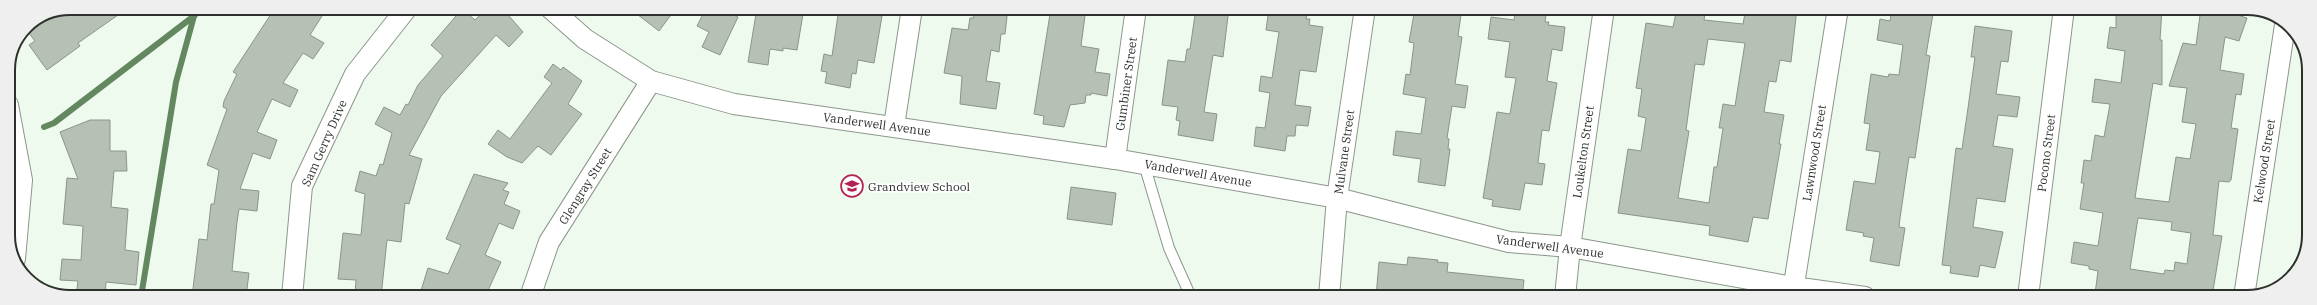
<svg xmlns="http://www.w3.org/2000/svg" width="2317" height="305" font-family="'IBM Plex Serif',serif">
	<rect width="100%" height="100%" fill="#effaee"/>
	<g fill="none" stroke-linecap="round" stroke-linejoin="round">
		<g stroke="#63885f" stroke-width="6">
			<polyline points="44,127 54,123 194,16"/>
			<polyline points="141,297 176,82 194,16 201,8"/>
		</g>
	</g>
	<g fill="#b7c0b5" stroke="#8b948a" fill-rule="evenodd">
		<polygon points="70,8 128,8 78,43 80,46 47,70 29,45 35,41 25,28"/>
		<polygon points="275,8 327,8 310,35 324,43 313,59 303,53 283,83 298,90 290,107 272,99 257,132 277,140 270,159 253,153 240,189 259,191 257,211 239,209 237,222 232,271 249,273 246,297 192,297 199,239 207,240 211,204 214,204 219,170 207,165 227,109 223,107 224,101 237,74 233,72"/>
		<polygon points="487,8 502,8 523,32 509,47 496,35 441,96 409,155 422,159 409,204 405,203 401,242 387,240 381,297 356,297 355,294 356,280 338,279 343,233 361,235 365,194 355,191 360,171 376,176 380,164 383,165 392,133 375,124 384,107 400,115 406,104 408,105 418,85 443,56 431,45 462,9 475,20"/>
		<polygon points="629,8 676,8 659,31"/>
		<polygon points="706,8 720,8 738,17 720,55 702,47 709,32 697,26"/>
		<polygon points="757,8 804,8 797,50 783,48 783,51 770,49 768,65 748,62"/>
		<polygon points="839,8 866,8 865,14 882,16 874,63 858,60 856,74 852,73 850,88 825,83 827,72 821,71 824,54 832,56"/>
		<polygon points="975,8 1008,8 1005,34 1001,34 999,52 991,50 986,81 1000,83 996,109 960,104 962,76 944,73 952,28 968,30 970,18 973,18"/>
		<polygon points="1051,8 1086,8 1081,46 1099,49 1095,72 1110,74 1107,96 1091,93 1091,95 1086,95 1085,103 1070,105 1064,127 1043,124 1044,116 1034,114"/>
		<polygon points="1196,8 1229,8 1223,57 1213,55 1204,112 1217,114 1213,141 1178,135 1180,121 1176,120 1178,107 1162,105 1168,60 1185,62 1187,49 1190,49"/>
		<polygon points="1269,8 1305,8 1305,11 1308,11 1306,19 1310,19 1309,25 1323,27 1316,72 1300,70 1295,105 1311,107 1308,126 1296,125 1295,136 1287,136 1285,151 1254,146 1256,127 1265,128 1270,93 1259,91 1261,76 1272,78 1279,32 1266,30"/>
		<polygon points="1415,8 1462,8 1458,36 1462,37 1455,84 1468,86 1465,108 1452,106 1447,138 1449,139 1448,149 1450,149 1445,186 1418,182 1421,159 1393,155 1396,131 1421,134 1426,98 1403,94 1406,74 1410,75 1414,43 1409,42"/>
		<polygon points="1516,8 1547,8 1545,22 1549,22 1548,25 1565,27 1562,51 1552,49 1547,81 1557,83 1549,131 1542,130 1538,163 1545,164 1542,185 1525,183 1520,210 1492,206 1493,200 1483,198 1497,112 1510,114 1516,78 1505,77 1510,42 1488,39 1491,17 1514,20"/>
		<path d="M1677 8H1706L1704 20 1743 24 1746 8H1797L1791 62 1780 60 1776 82 1769 81 1764 112 1784 115 1779 144H1781L1768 219 1753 217 1748 242 1709 235 1710 226 1618 213 1628 149 1641 151 1646 118 1638 116 1642 89 1636 88 1646 23 1673 27ZM1708 39 1745 43 1735 106 1723 104 1719 128H1723L1717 167H1714L1709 203 1678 198 1689 131 1686 130 1695 64 1704 65Z"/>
		<polygon points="1892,8 1934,8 1926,55 1930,56 1915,158 1909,157 1900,218 1899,227 1905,228 1899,266 1870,261 1874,238 1863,236 1864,233 1846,230 1854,181 1875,184 1880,152 1866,150 1870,124 1864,123 1871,74 1888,77 1889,74 1899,75 1903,45 1877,40 1880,19 1890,21"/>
		<path d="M2116 8H2162L2160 40H2162V85L2153 83 2135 198 2169 202 2176 157 2190 159 2196 124 2182 122 2187 88 2169 86 2183 43 2196 45 2201 8H2229L2228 12 2247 18 2239 41 2225 37 2220 70 2244 74 2241 95 2236 94 2231 128 2238 129 2231 180 2229 182 2219 181 2213 235 2222 236 2212 297H2159L2160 295 2124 290 2123 297 2095 294 2098 271 2089 269V266L2071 263 2074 242 2098 246 2103 213 2080 209 2084 183H2081L2084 160 2091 161 2095 135 2104 137 2110 104 2092 102 2095 79 2121 83 2125 51 2107 48 2110 27 2116 28ZM2138 218 2172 222 2171 230 2191 233 2187 264 2175 262 2174 271 2165 270 2164 274 2130 269Z"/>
		<polygon points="1975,26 2012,31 2008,62 2001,61 1996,94 2020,97 2017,117 1998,115 1993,146 2013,149 2005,202 1977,198 1973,227 2003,232 1995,268 1980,265 1978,277 1950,273 1951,266 1942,265 1956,148 1962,149 1968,108 1975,57 1971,57"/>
		<polygon points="553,64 561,70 563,67 582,81 568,104 582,114 551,155 538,146 522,163 507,157 488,144 498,130 510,139 552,83 544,77"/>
		<polygon points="90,120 110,120 110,151 126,151 127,171 114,171 111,207 128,209 125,250 139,252 136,285 106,282 105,297 76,296 78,281 60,280 62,259 81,260 83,226 63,224 67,178 78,179 60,132"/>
		<polygon points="474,174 508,183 503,190 509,192 504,204 520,211 513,229 499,223 485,255 501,262 485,297 419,297 428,268 448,274 461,245 446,239"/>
		<polygon points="1071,187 1116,193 1112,225 1067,219"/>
		<polygon points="1408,257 1438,260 1437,262 1448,263 1447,272 1524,280 1522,297 1376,297 1379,262 1407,265"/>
	</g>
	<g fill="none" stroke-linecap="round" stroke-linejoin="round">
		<g stroke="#8c968b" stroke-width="12">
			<polyline id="service" points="1144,164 1169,248 1191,297"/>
		</g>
		<g stroke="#8c968b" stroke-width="22">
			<g id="minor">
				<polyline points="550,8 585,39 651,81 734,104 1115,159 1337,198 1509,242 1570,247 1793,287 1865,297"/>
				<polyline points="8,105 22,180 15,259"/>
				<polyline points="894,126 912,8"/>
				<polyline points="1115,159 1136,8"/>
				<polyline points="292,297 302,186 355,74 407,8"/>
				<polyline points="530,297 549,242 651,81"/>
				<polyline points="1329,297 1337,198 1365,8"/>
				<polyline points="1565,297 1570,247 1604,8"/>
				<polyline points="1792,297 1838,8"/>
				<polyline points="2028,297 2064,8"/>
				<polyline points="2244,297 2285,25"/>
			</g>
		</g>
		<use href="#service" stroke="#fff" stroke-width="10"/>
		<use href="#minor" stroke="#fff" stroke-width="20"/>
	</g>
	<defs>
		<g id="school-ring" transform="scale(1.15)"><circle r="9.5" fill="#fff" stroke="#b22354" stroke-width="1.5"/><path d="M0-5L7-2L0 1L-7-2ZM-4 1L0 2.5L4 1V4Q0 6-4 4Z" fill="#b22354"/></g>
	</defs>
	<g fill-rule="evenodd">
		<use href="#school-ring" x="852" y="186"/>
	</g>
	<g text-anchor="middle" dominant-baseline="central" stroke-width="3.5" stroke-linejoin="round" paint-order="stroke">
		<g font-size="12" fill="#2d312c" stroke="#fff">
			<text transform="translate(1126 84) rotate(-82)">Gumbiner Street</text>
			<text transform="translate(877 124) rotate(8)">Vanderwell Avenue</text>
			<text transform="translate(324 143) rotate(-66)">Sam Gerry Drive</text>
			<text transform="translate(1344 152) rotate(-82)">Mulvane Street</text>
			<text transform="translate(1583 152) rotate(-82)">Loukelton Street</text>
			<text transform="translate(1814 153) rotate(-81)">Lawnwood Street</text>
			<text transform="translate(2046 153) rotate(-83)">Pocono Street</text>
			<text transform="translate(2264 161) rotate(-81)">Kelwood Street</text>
			<text transform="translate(1198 173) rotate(10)">Vanderwell Avenue</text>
			<text transform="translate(585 186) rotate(-58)">Glengray Street</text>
			<text transform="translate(1550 246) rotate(8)">Vanderwell Avenue</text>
		</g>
		<g font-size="12" fill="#2d312c" stroke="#fff" text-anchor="start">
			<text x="868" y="186">Grandview School</text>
		</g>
	</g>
	<path d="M0 0H2317V305H0ZM70 15H2247A55 55 0 0 1 2302 70V235A55 55 0 0 1 2247 290H70A55 55 0 0 1 15 235V70A55 55 0 0 1 70 15Z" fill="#eeefee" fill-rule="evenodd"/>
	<path fill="none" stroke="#2d312c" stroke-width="2" d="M70 15H2247A55 55 0 0 1 2302 70V235A55 55 0 0 1 2247 290H70A55 55 0 0 1 15 235V70A55 55 0 0 1 70 15Z"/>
</svg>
